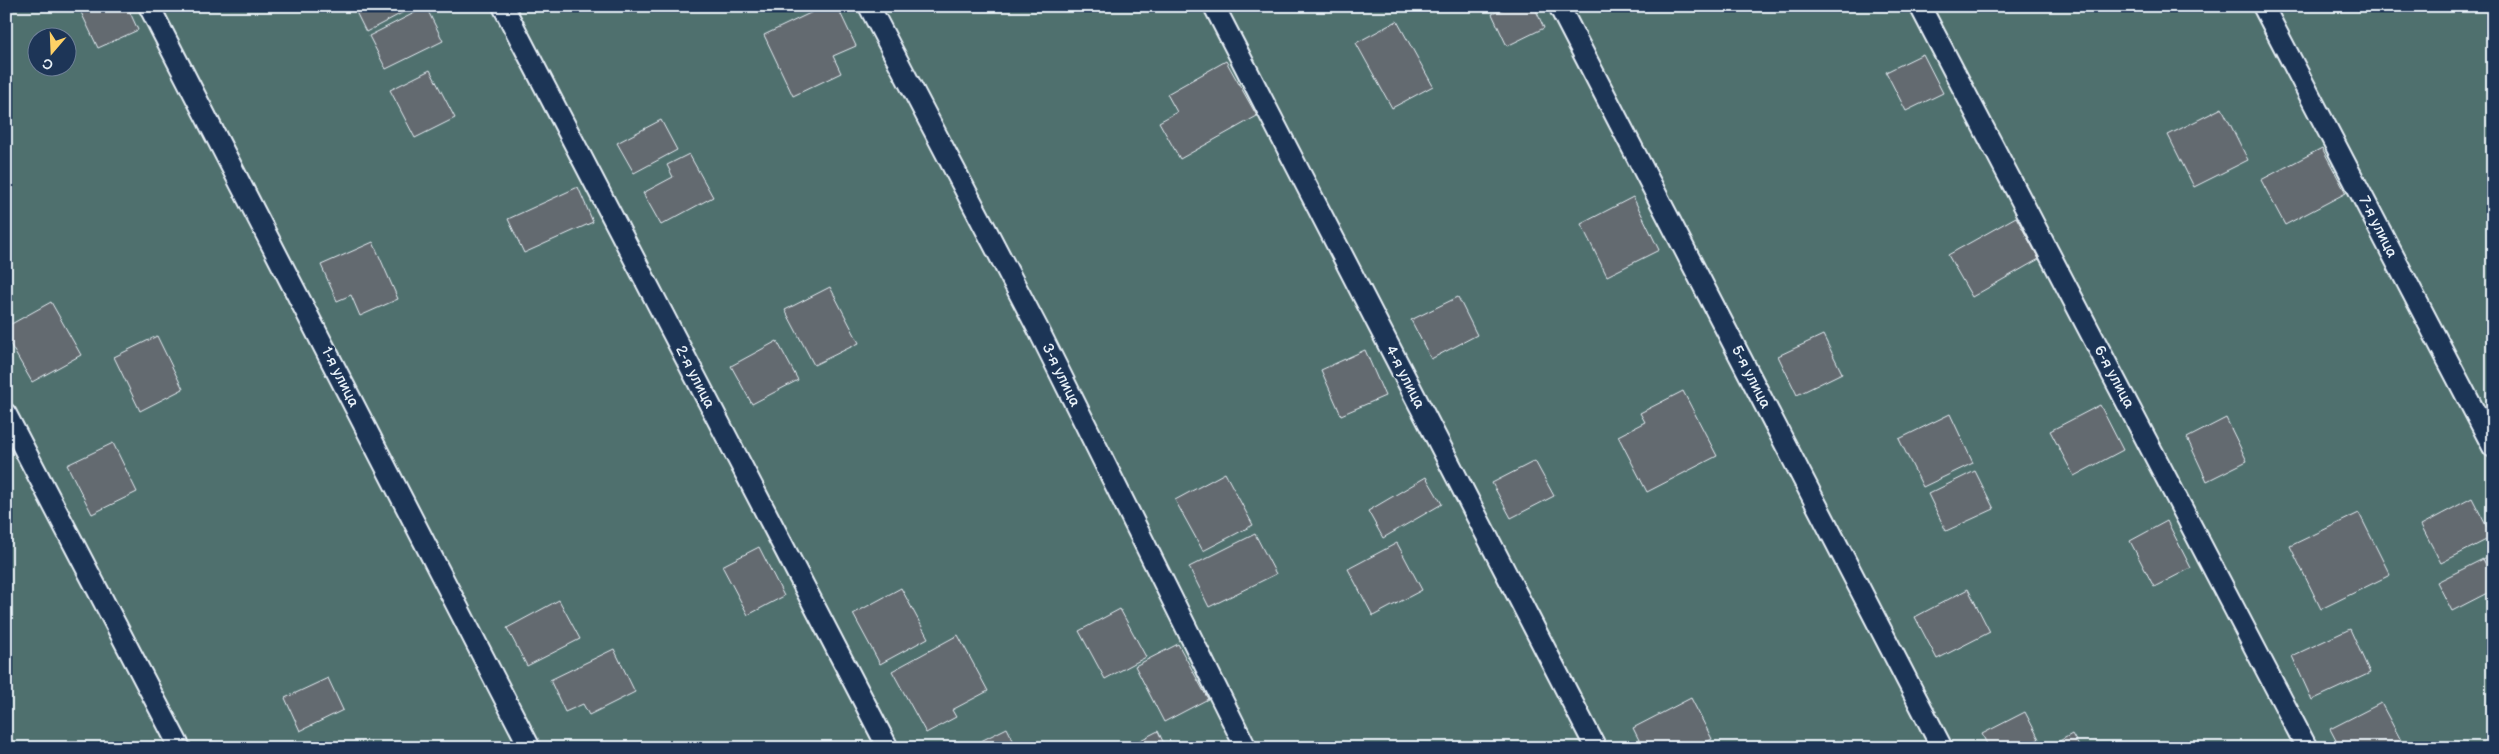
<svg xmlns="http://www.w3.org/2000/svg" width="2499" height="754" font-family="'Balsamiq Sans',sans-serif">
	<rect width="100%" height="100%" fill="#2b405c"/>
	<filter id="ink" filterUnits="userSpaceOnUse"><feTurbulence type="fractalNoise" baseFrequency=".02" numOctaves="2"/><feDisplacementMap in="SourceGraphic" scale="10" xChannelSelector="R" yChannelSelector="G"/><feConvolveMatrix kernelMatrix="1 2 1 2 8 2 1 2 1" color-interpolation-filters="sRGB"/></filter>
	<g filter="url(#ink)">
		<path fill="#506f6e" stroke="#9cb0b3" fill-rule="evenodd" d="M6 6H2493V748H6ZM38 38H68V68H38Z"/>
		<g fill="#646a6f" stroke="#e8f1f8">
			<polygon points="78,6 127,6 138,30 98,48"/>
			<polygon points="353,6 415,6 366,32"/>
			<polygon points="825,6 837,6 856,46 833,56 841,73 793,96 764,35"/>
			<polygon points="1510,6 1534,6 1544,28 1507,46 1492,14"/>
			<polygon points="426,7 443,41 386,69 369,36"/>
			<polygon points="1397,21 1433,86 1392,108 1356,43"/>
			<polygon points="1923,54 1943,93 1906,111 1886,72"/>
			<polygon points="1226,61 1257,116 1180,159 1159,122 1177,112 1167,94"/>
			<polygon points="430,70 455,118 415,138 390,90"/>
			<polygon points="2222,108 2248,160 2194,187 2168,135"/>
			<polygon points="661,120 677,150 634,173 617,143"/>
			<polygon points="2322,148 2346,193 2285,225 2261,180"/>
			<polygon points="689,154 713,197 661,225 643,193 673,177 667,165"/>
			<polygon points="578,187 593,222 524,253 508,219"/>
			<polygon points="1633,197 1659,250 1607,276 1581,224"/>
			<polygon points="2016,217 2039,259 1972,297 1948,255"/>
			<polygon points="373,242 398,299 360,316 351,295 337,301 321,265"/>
			<polygon points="830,287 859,343 814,365 785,310"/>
			<polygon points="1458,297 1477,335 1431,359 1411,320"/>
			<polygon points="51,302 81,355 32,382 6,337 6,327"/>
			<polygon points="1823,335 1842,373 1797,395 1778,356"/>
			<polygon points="157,336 183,389 140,411 114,357"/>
			<polygon points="777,341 798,380 752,404 731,366"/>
			<polygon points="1365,350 1385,396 1341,415 1321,370"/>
			<polygon points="1683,391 1717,456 1647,492 1618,436 1645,422 1640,413"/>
			<polygon points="2100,405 2123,450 2074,476 2050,431"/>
			<polygon points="1950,414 1973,463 1923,487 1899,439"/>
			<polygon points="2226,418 2247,461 2207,481 2187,438"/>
			<polygon points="113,443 137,492 92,514 67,465"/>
			<polygon points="1535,461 1554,496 1511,518 1492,483"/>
			<polygon points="1975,471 1994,509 1946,531 1928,494"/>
			<polygon points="1225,473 1253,525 1203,551 1175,500"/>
			<polygon points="1426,477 1442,504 1383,538 1368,511"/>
			<polygon points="2472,498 2492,537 2441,563 2421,525"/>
			<polygon points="2359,513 2390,575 2321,609 2290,546"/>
			<polygon points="2167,521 2191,568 2154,587 2130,541"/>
			<polygon points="1255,534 1276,574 1209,607 1189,567"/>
			<polygon points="1397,543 1422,590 1373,616 1348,569"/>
			<polygon points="759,547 784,596 748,615 722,566"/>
			<polygon points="2493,554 2493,579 2483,559"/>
			<polygon points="2483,559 2493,579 2493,590 2452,611 2437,582"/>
			<polygon points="901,588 928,638 880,664 853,614"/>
			<polygon points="1968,589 1990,632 1937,659 1915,617"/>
			<polygon points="559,600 580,639 527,666 507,628"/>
			<polygon points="1120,609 1146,657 1105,679 1079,631"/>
			<polygon points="2350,629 2370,673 2312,700 2292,656"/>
			<polygon points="958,635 988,691 952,710 956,717 926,733 892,671"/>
			<polygon points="1178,644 1208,699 1164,722 1135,666"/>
			<polygon points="614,649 635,692 589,715 583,704 565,712 550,680"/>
			<polygon points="328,678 343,710 300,731 285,698"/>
			<polygon points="1691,698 1712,739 1694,748 1643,748 1633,728"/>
			<polygon points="2381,703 2405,748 2340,748 2330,729"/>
			<polygon points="2025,712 2039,739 2022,748 1989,748 1982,734"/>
			<polygon points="1007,728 1017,748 967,748"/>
			<polygon points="1158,731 1166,748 1125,748"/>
			<polygon points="2072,734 2080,748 2047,748"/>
		</g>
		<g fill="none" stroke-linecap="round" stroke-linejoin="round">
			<g stroke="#e8f1f8" stroke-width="24">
				<g id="service">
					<polyline points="149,6 530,748"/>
					<polyline points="503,6 888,748"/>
					<polyline points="869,6 1039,331 1246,748"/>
					<polyline points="1214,6 1596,748"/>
					<polyline points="1559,6 1942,748"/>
					<polyline points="1920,6 2307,748"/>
					<polyline points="2263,6 2493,447"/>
					<polyline points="6,414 180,748"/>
				</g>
			</g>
			<use href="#service" stroke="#1d3557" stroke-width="20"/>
		</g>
	</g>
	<g text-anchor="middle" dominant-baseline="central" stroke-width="5" stroke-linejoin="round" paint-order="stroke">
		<g font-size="15" fill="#e8f1f8" stroke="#1d3557">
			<text transform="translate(2378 227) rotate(63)">7-я улица</text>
			<text transform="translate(1061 375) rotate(64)">3-я улица</text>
			<text transform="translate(340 377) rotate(63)">1-я улица</text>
			<text transform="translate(695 377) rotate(63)">2-я улица</text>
			<text transform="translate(1405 377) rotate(63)">4-я улица</text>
			<text transform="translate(1751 377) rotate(63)">5-я улица</text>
			<text transform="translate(2114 377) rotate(62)">6-я улица</text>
		</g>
	</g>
	<rect width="2499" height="754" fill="none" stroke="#1d3557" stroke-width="25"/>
	<rect x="12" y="12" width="2474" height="729" fill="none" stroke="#e8f1f8" stroke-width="2" filter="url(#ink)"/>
	<g transform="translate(52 52) rotate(199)"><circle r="24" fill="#1d3557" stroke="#6e8097"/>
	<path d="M0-4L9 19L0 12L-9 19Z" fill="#ffd166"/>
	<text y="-8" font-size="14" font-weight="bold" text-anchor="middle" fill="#e8f1f8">С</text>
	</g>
</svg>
